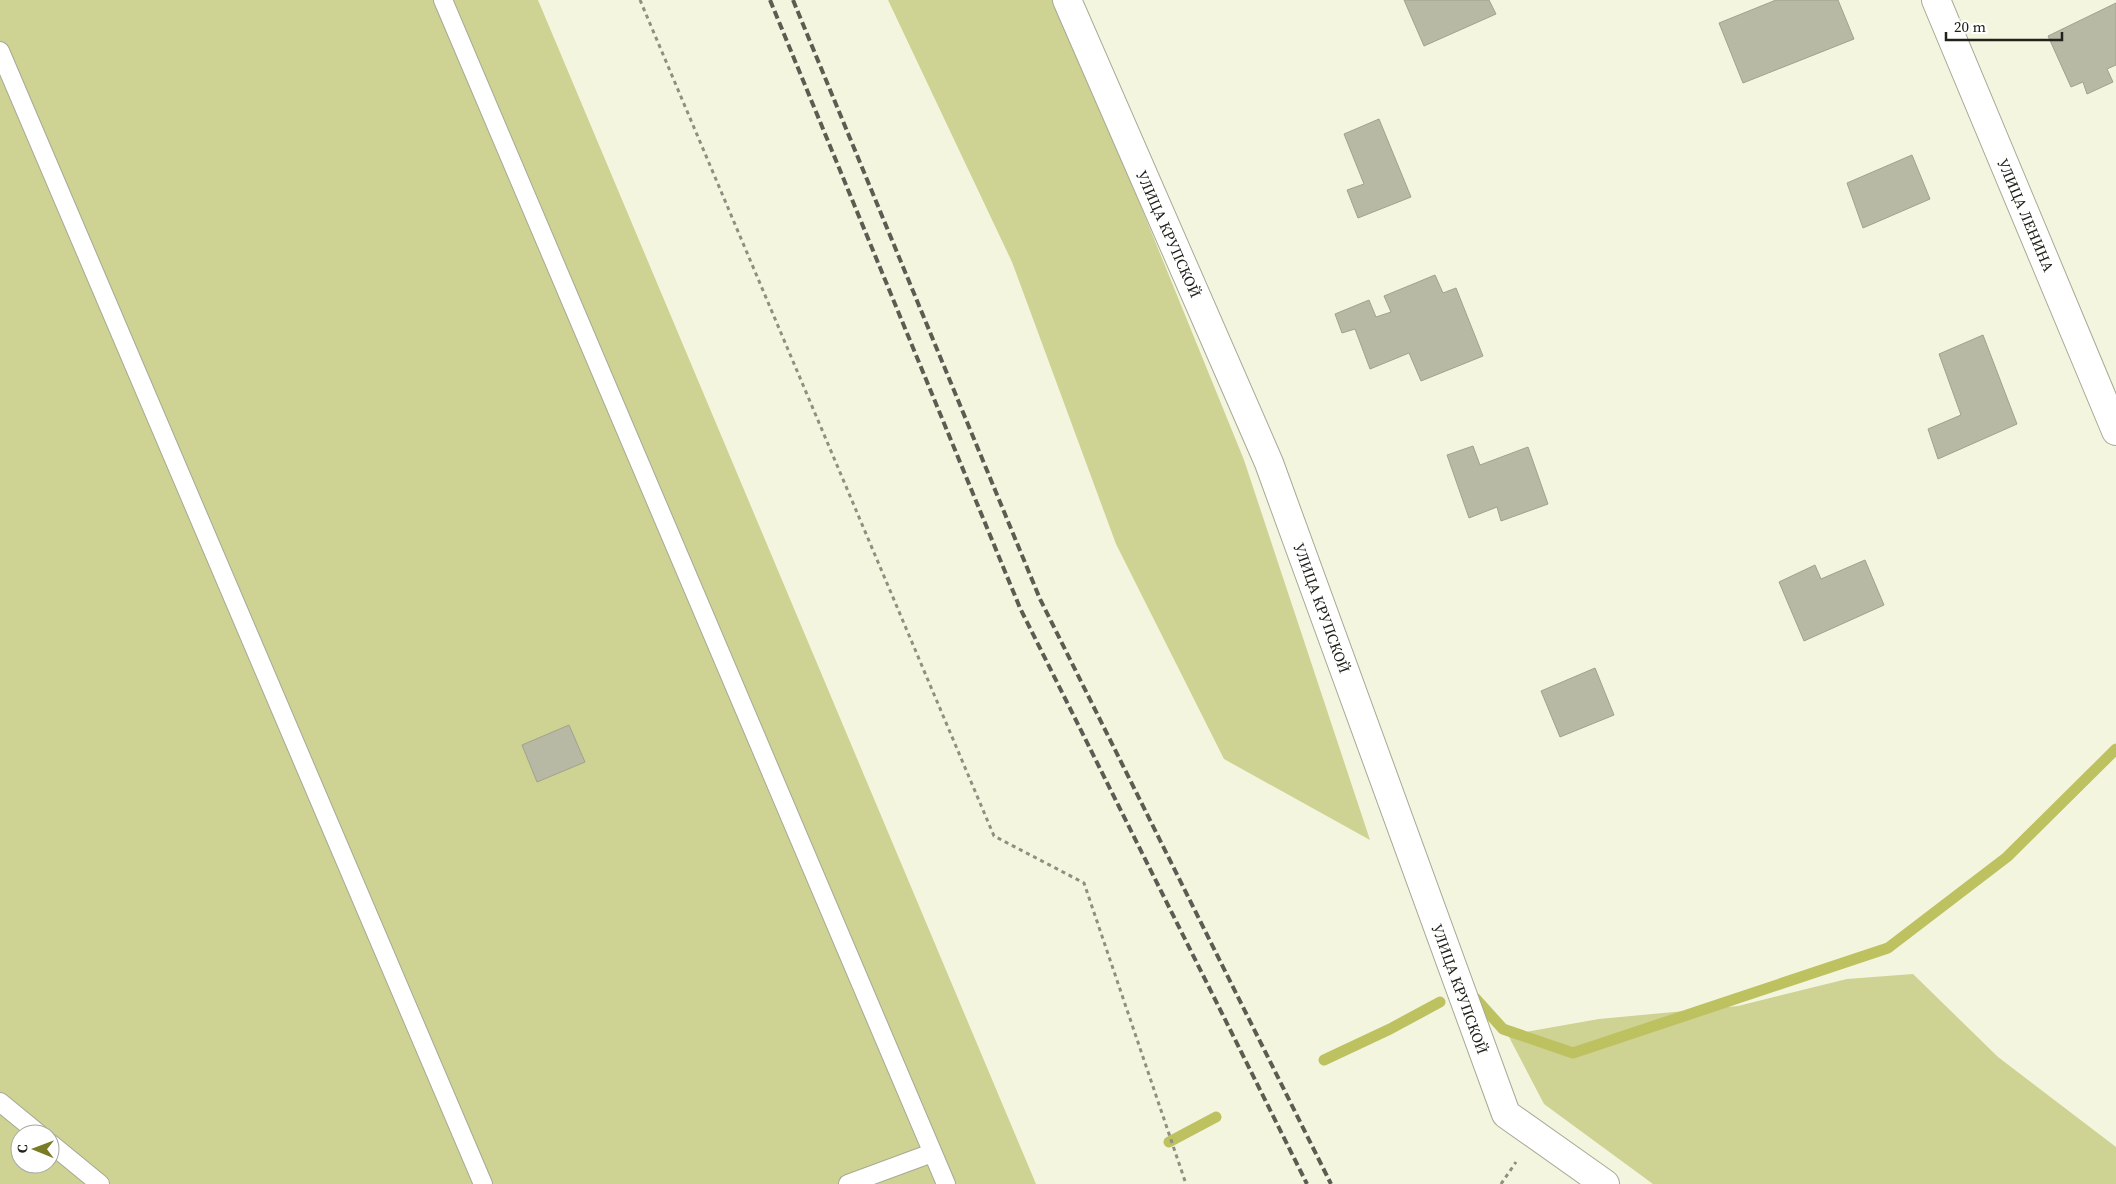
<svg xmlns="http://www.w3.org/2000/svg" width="2116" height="1184" font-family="'Source Serif 4',serif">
	<rect width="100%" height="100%" fill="#f3f5df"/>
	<g fill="#ced292" fill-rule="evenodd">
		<path d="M0 0H538L1036 1184H0ZM20 1134H50V1164H20Z"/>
		<polygon points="888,0 1057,0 1244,460 1370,840 1224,759 1116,544 1012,262"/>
		<polygon points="1913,974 1998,1057 2116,1147 2116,1184 1653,1184 1544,1104 1508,1035 1599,1019 1738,1006 1847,979"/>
	</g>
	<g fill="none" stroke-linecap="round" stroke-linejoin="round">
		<g stroke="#bdc160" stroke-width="11">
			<polyline points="1475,998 1503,1029 1573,1053 1888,948 2007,857 2116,749"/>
			<polyline points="1324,1060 1390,1029 1440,1002"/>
			<polyline points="1169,1142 1216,1117"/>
		</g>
	</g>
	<g fill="#b7b9a4" stroke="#a0a28e">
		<polygon points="1404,0 1489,0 1496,14 1424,46"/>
		<polygon points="1776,0 1838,0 1854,39 1743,83 1719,23"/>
		<polygon points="2116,3 2116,65 2107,69 2113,82 2087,94 2083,82 2071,87 2048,36"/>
		<polygon points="1379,119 1411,197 1358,218 1347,190 1364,184 1344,134"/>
		<polygon points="1912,155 1930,199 1863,228 1847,183"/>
		<polygon points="1435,275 1443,293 1456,288 1483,356 1421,381 1409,353 1370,369 1355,329 1342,333 1335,314 1369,300 1376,317 1391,312 1384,296"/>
		<polygon points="1983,335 2017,424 1938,459 1928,429 1961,415 1939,354"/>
		<polygon points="1473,446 1480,465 1528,447 1548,504 1501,521 1497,507 1469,518 1447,455"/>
		<polygon points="1865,560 1884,605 1804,641 1779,582 1815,565 1821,579"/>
		<polygon points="1595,668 1614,715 1560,737 1541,691"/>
		<polygon points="569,725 585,762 537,782 522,745"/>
	</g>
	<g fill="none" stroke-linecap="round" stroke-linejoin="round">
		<g stroke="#a7a995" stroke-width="20">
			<g id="service">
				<polyline points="443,0 946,1184"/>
				<polyline points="0,51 483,1184"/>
				<polyline points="0,1102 39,1134"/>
				<polyline points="50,1143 100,1184"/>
				<polyline points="848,1184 932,1153"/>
			</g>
		</g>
		<g stroke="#a7a995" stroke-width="30">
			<g id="minor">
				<polyline points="1067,0 1269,463 1506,1114 1605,1184"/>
				<polyline points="1936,0 2116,431"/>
			</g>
		</g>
		<g stroke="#8e8f80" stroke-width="3" stroke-dasharray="4 4" stroke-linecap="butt">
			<polyline points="640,0 994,836 1084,883 1186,1184"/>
			<polyline points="1501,1184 1516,1162"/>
		</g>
		<use href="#service" stroke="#fff" stroke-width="18"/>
		<use href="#minor" stroke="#fff" stroke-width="28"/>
		<g stroke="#5c5d52" stroke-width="4" stroke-dasharray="8 4" stroke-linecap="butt">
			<polyline points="770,0 1020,608 1307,1184"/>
			<polyline points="793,0 1040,599 1331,1184"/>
		</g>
	</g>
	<g text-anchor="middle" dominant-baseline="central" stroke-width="4" stroke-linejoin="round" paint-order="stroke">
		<g font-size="15" fill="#22221b" stroke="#fff">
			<text transform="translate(2026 215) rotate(67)">УЛИЦА ЛЕНИНА</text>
			<text transform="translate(1169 234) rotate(66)">УЛИЦА КРУПСКОЙ</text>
			<text transform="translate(1322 608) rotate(70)">УЛИЦА КРУПСКОЙ</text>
			<text transform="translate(1460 989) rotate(70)">УЛИЦА КРУПСКОЙ</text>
		</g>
	</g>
	<g transform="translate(35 1149) rotate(271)"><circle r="24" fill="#ffffff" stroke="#a7a7a4"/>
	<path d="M0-4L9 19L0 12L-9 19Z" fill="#7a7c25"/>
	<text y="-8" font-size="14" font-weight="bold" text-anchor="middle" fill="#22221b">С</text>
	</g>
	<path d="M1946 32v8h116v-8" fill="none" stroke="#22221b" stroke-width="2.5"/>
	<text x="1954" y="32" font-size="15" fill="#22221b" stroke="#ffffff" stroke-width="4" paint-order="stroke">20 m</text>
</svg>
